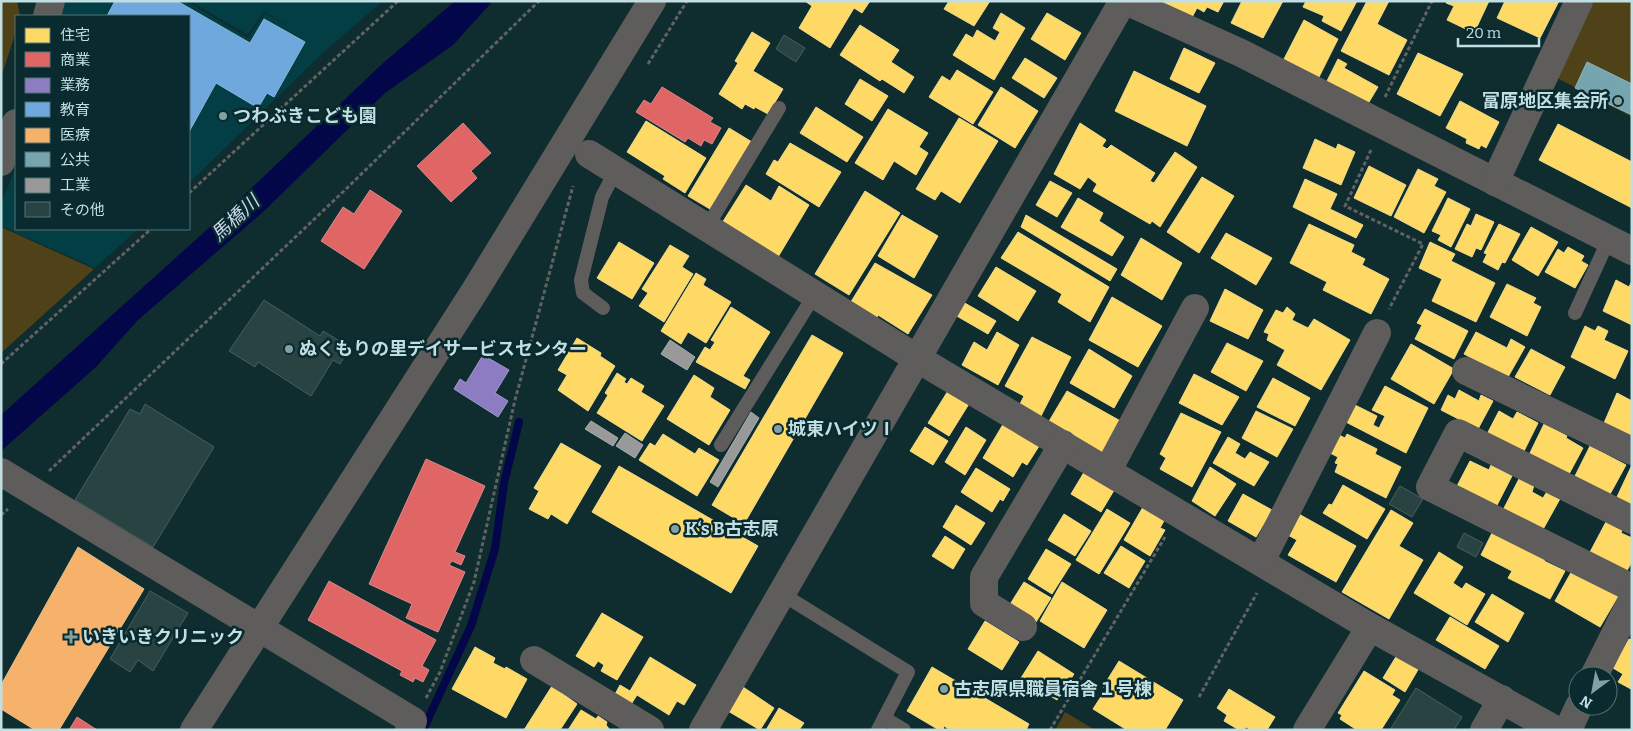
<svg xmlns="http://www.w3.org/2000/svg" width="1633" height="731" font-family="Bitter,'Noto Sans JP',serif">
	<rect width="100%" height="100%" fill="#0f2c2e"/>
	<g fill="#023e44">
		<polygon points="64,1 186,1 248,38 265,13 293,29 264,11 248,35 190,1 383,1 326,50 189,183 189,16 60,16"/>
		<polygon points="16,167 16,229 138,229 95,268 1,226 1,204"/>
	</g>
	<g fill="#504218">
		<polygon points="1,1 17,1 20,16 16,16 16,31 1,78"/>
		<polygon points="1592,1 1627,1 1632,3 1632,117 1555,77"/>
		<polygon points="1,227 94,269 1,353"/>
		<polygon points="1065,712 1095,730 1055,730"/>
	</g>
	<polygon fill="#030749" points="455,1 493,1 453,45 385,93 263,212 138,320 96,367 1,451 1,415 220,218 381,65"/>
	<g fill="#ffd966" stroke="#ecdb8b">
		<polygon points="870,1 862,13 854,8 830,48 799,28 812,6 805,1"/>
		<polygon points="949,1 990,1 974,26 944,9"/>
		<polygon points="1149,1 1224,1 1218,12 1207,7 1204,12 1197,8 1190,21"/>
		<polygon points="1242,1 1283,1 1263,38 1231,23"/>
		<polygon points="1306,1 1357,1 1341,31 1322,21 1324,16 1303,7"/>
		<polygon points="1367,1 1389,1 1377,24 1407,40 1389,75 1341,51"/>
		<polygon points="1447,1 1489,1 1474,33 1447,20 1454,6 1446,3"/>
		<polygon points="1505,1 1559,1 1540,38 1497,18"/>
		<polygon points="1001,13 1025,28 994,80 953,55 966,34 973,38 977,30 995,41 1000,32 993,28"/>
		<polygon points="1047,13 1081,33 1065,60 1031,39"/>
		<polygon points="1304,20 1338,39 1318,79 1283,61"/>
		<polygon points="860,25 899,50 891,62 914,77 904,93 882,79 880,81 840,55"/>
		<polygon points="752,32 770,43 753,71 783,89 768,114 755,107 754,109 745,104 742,109 719,94 738,63 735,61"/>
		<polygon points="1184,48 1215,63 1199,93 1170,79"/>
		<polygon points="1418,53 1463,74 1440,116 1397,94"/>
		<polygon points="1025,58 1057,78 1044,98 1012,78"/>
		<polygon points="1338,59 1347,64 1344,68 1378,87 1366,107 1324,87"/>
		<polygon points="957,70 993,92 973,124 929,97 942,76 950,81"/>
		<polygon points="1134,71 1206,106 1187,146 1115,111"/>
		<polygon points="860,79 888,96 872,121 845,104"/>
		<polygon points="1001,87 1038,111 1015,148 978,125"/>
		<polygon points="1460,101 1499,122 1486,148 1481,145 1479,149 1466,143 1467,139 1446,128"/>
		<polygon points="816,107 863,137 847,162 800,133"/>
		<polygon points="888,109 928,133 919,147 928,153 916,175 894,161 883,180 855,163"/>
		<polygon points="959,118 998,141 960,203 941,191 935,200 916,189"/>
		<polygon points="646,121 706,158 685,193 663,179 665,176 627,152"/>
		<polygon points="1080,123 1106,140 1102,146 1107,149 1111,145 1155,173 1150,181 1154,183 1175,152 1197,167 1160,227 1152,221 1150,224 1093,191 1097,184 1088,177 1080,189 1054,174"/>
		<polygon points="1558,124 1632,162 1632,208 1539,160"/>
		<polygon points="729,128 752,142 710,209 688,196"/>
		<polygon points="1315,139 1336,149 1338,144 1355,152 1341,185 1303,168"/>
		<polygon points="790,143 841,172 819,207 766,174 774,160 778,162"/>
		<polygon points="1369,166 1406,185 1391,216 1354,198"/>
		<polygon points="1418,169 1438,179 1434,186 1446,192 1424,233 1394,217"/>
		<polygon points="1202,177 1234,196 1199,253 1167,232"/>
		<polygon points="1305,179 1337,194 1330,209 1363,225 1356,238 1293,207"/>
		<polygon points="1050,181 1072,193 1057,217 1036,205"/>
		<polygon points="746,185 771,201 779,186 809,205 778,257 722,223"/>
		<polygon points="865,191 900,213 849,295 815,274"/>
		<polygon points="1078,198 1103,213 1099,221 1124,237 1112,256 1061,227"/>
		<polygon points="1448,198 1470,209 1451,247 1438,240 1441,235 1432,231"/>
		<polygon points="1476,214 1494,222 1481,250 1476,248 1472,257 1455,249 1467,224 1471,226"/>
		<polygon points="902,215 938,236 914,278 878,256"/>
		<polygon points="1026,215 1117,269 1110,281 1021,227"/>
		<polygon points="1309,224 1354,245 1351,252 1365,259 1362,265 1389,279 1371,314 1323,290 1327,282 1290,263"/>
		<polygon points="1499,224 1520,234 1505,263 1502,262 1498,270 1483,262 1487,254 1484,253"/>
		<polygon points="1531,227 1558,242 1538,276 1512,260"/>
		<polygon points="1018,232 1109,287 1090,322 1058,302 1062,294 1001,258"/>
		<polygon points="1226,233 1272,258 1256,285 1211,258"/>
		<polygon points="1141,238 1182,263 1162,300 1121,275"/>
		<polygon points="619,242 654,263 632,299 597,278"/>
		<polygon points="1430,242 1455,254 1451,261 1495,283 1476,322 1432,301 1442,279 1419,268"/>
		<polygon points="670,245 689,256 682,267 693,274 664,322 639,306 648,293 642,289"/>
		<polygon points="1568,247 1584,256 1581,261 1588,265 1575,288 1545,272 1558,249 1564,253"/>
		<polygon points="875,263 932,295 908,334 878,315 875,322 849,305"/>
		<polygon points="996,267 1036,291 1018,321 978,296"/>
		<polygon points="696,273 706,279 703,285 731,302 706,343 688,332 681,344 661,331"/>
		<polygon points="1616,280 1629,287 1632,281 1632,325 1603,311"/>
		<polygon points="1507,284 1536,298 1533,303 1541,307 1527,336 1490,317"/>
		<polygon points="1225,289 1263,310 1248,339 1210,321"/>
		<polygon points="1112,297 1162,326 1138,367 1089,340"/>
		<polygon points="963,302 996,321 988,334 955,315"/>
		<polygon points="731,307 770,332 743,376 750,380 745,389 696,362 705,347 710,350 715,342 711,340"/>
		<polygon points="1287,307 1295,314 1292,320 1308,328 1314,319 1350,340 1321,390 1277,365 1285,350 1267,340 1269,334 1264,332 1276,310 1283,313"/>
		<polygon points="1425,309 1468,331 1454,359 1415,339 1422,325 1417,323"/>
		<polygon points="1585,326 1595,331 1598,326 1608,331 1604,340 1628,351 1615,379 1571,357"/>
		<polygon points="997,332 1019,345 998,385 962,365 974,342 987,350"/>
		<polygon points="1476,332 1507,348 1511,339 1525,347 1508,377 1464,354"/>
		<polygon points="812,335 843,353 744,524 712,505"/>
		<polygon points="1032,337 1071,357 1041,416 1020,404 1024,396 1005,386"/>
		<polygon points="577,338 601,353 600,356 615,366 588,411 558,390 567,375 558,370"/>
		<polygon points="1227,343 1263,361 1246,391 1211,372"/>
		<polygon points="1411,344 1454,369 1434,404 1391,379"/>
		<polygon points="1089,349 1132,376 1114,408 1070,383"/>
		<polygon points="1531,349 1565,367 1550,395 1515,377"/>
		<polygon points="617,373 626,379 624,382 627,384 631,378 644,386 641,392 664,406 642,441 597,413 608,395 605,393"/>
		<polygon points="1194,374 1239,397 1222,425 1179,403"/>
		<polygon points="694,375 714,388 710,397 730,410 709,445 667,419"/>
		<polygon points="1273,378 1310,398 1295,426 1257,407"/>
		<polygon points="951,386 972,399 949,436 928,423"/>
		<polygon points="1385,386 1428,408 1406,453 1342,420 1351,403 1377,416 1373,425 1379,428 1385,416 1372,410"/>
		<polygon points="1459,390 1479,401 1481,395 1493,401 1478,429 1441,410 1448,395 1455,399"/>
		<polygon points="1067,391 1124,423 1105,456 1048,423"/>
		<polygon points="1617,393 1632,401 1632,437 1604,423"/>
		<polygon points="1256,411 1293,429 1277,457 1242,438"/>
		<polygon points="1499,411 1513,419 1517,412 1538,423 1523,453 1487,434"/>
		<polygon points="1181,413 1221,432 1192,487 1160,469 1166,458 1160,454"/>
		<polygon points="1005,421 1041,443 1027,465 1022,462 1013,477 983,458"/>
		<polygon points="1544,424 1567,436 1566,438 1583,448 1568,476 1528,457"/>
		<polygon points="925,427 948,441 933,465 910,451"/>
		<polygon points="966,427 986,440 965,475 945,462"/>
		<polygon points="1333,432 1345,438 1347,434 1377,449 1375,454 1401,467 1386,498 1335,472 1338,464 1335,463 1338,457 1324,450"/>
		<polygon points="663,434 695,454 699,448 719,460 697,496 639,460 650,443 655,446"/>
		<polygon points="1228,437 1240,444 1235,453 1245,459 1250,452 1269,462 1254,486 1213,463"/>
		<polygon points="561,443 601,466 567,524 551,514 548,519 529,509 539,491 534,488"/>
		<polygon points="1590,446 1626,465 1609,496 1574,478"/>
		<polygon points="1470,461 1489,470 1491,465 1512,476 1495,509 1456,488"/>
		<polygon points="619,466 758,546 731,593 592,512"/>
		<polygon points="1210,467 1236,484 1215,516 1192,501"/>
		<polygon points="1631,467 1632,467 1632,507 1616,499"/>
		<polygon points="976,468 1010,489 1003,501 1000,499 992,512 961,492"/>
		<polygon points="1086,469 1116,487 1101,512 1071,494"/>
		<polygon points="1520,477 1534,485 1532,492 1543,498 1548,490 1561,497 1541,533 1502,512"/>
		<polygon points="1343,485 1385,509 1367,539 1323,513 1329,504 1332,505"/>
		<polygon points="1243,494 1272,510 1256,537 1228,521"/>
		<polygon points="956,505 985,523 971,545 943,527"/>
		<polygon points="1143,507 1165,519 1160,528 1165,530 1150,556 1124,540"/>
		<polygon points="1107,509 1130,523 1099,574 1076,560"/>
		<polygon points="1391,510 1413,523 1399,546 1423,560 1389,619 1342,592"/>
		<polygon points="1297,513 1356,546 1336,582 1288,555 1297,540 1286,534"/>
		<polygon points="1064,514 1091,531 1075,556 1048,540"/>
		<polygon points="1607,520 1623,528 1621,533 1632,538 1632,562 1626,572 1589,554"/>
		<polygon points="1494,529 1547,556 1544,561 1565,571 1550,599 1508,578 1512,571 1481,555"/>
		<polygon points="945,536 965,549 953,569 932,556"/>
		<polygon points="1121,546 1145,561 1129,588 1104,573"/>
		<polygon points="1046,549 1071,564 1052,594 1028,579"/>
		<polygon points="1439,552 1463,567 1453,583 1462,589 1466,583 1485,594 1467,625 1414,593"/>
		<polygon points="1573,569 1620,593 1600,627 1555,601"/>
		<polygon points="1024,582 1051,598 1036,622 1009,606"/>
		<polygon points="1062,582 1107,610 1084,648 1040,621"/>
		<polygon points="1492,594 1524,613 1508,642 1475,622"/>
		<polygon points="602,613 643,637 617,680 601,671 604,665 598,661 594,667 576,656"/>
		<polygon points="1450,617 1499,646 1485,669 1436,640"/>
		<polygon points="985,621 1019,642 1002,670 968,649"/>
		<polygon points="1629,639 1632,640 1631,689 1618,682 1623,674 1613,668"/>
		<polygon points="475,647 495,658 493,663 505,669 506,667 527,679 506,718 452,689"/>
		<polygon points="1038,651 1074,674 1057,700 1021,678"/>
		<polygon points="1397,655 1419,668 1405,692 1383,678"/>
		<polygon points="650,657 696,685 684,705 677,701 669,715 637,695 630,706 614,696 620,685 630,691"/>
		<polygon points="1119,661 1183,700 1165,730 1127,730 1093,709 1106,689 1103,687"/>
		<polygon points="932,667 1029,724 1026,730 950,730 944,726 943,730 939,730 907,711"/>
		<polygon points="1364,671 1395,690 1392,695 1400,700 1381,730 1357,730 1340,719 1342,715 1338,713"/>
		<polygon points="552,686 577,704 560,730 524,730"/>
		<polygon points="743,687 774,708 760,730 728,711"/>
		<polygon points="1229,689 1275,717 1267,730 1251,730 1246,727 1244,730 1239,730 1224,721 1227,715 1217,708"/>
		<polygon points="779,708 804,723 799,730 766,730"/>
		<polygon points="581,710 596,719 598,716 607,722 606,725 610,730 568,730"/>
	</g>
	<g fill="#e06666" stroke="#d78a8b">
		<polygon points="662,87 713,118 710,122 721,128 712,144 704,140 701,146 688,138 685,142 636,112 644,100 651,104"/>
		<polygon points="463,123 491,153 471,171 477,178 451,202 417,166"/>
		<polygon points="370,190 402,211 364,269 321,241 343,207 354,214"/>
		<polygon points="426,459 485,486 455,552 465,556 461,565 452,561 449,565 465,572 438,632 406,618 412,604 369,584"/>
		<polygon points="329,581 436,640 422,666 429,670 423,682 415,678 413,682 400,675 402,671 308,620"/>
		<polygon points="77,717 97,730 69,730"/>
	</g>
	<polygon fill="#8e7cc3" stroke="#9d9acc" points="483,355 509,370 495,393 508,401 498,417 454,389 460,379 466,383"/>
	<polygon fill="#6fa8dc" stroke="#88b8de" points="115,1 177,1 250,43 264,19 305,42 274,97 267,93 258,108 216,83 189,132 189,16 107,16"/>
	<polygon fill="#f6b26b" stroke="#e6c08f" points="78,547 144,589 59,730 35,730 1,709 1,685"/>
	<polygon fill="#76a5af" stroke="#8cb6be" points="1587,62 1632,84 1632,115 1575,88"/>
	<g fill="#999" stroke="#a5aeaf">
		<polygon points="670,340 695,357 687,370 661,354"/>
		<polygon points="751,412 759,418 718,487 710,482"/>
		<polygon points="591,421 618,438 613,446 585,429"/>
		<polygon points="625,433 643,445 635,458 616,446"/>
	</g>
	<g fill="none" stroke-linecap="round" stroke-linejoin="round">
		<polyline stroke="#030749" stroke-width="8" points="423,730 471,626 495,549 504,483 519,422"/>
	</g>
	<g fill="#294242" stroke="#465f5e">
		<polygon points="784,35 805,48 796,62 776,49"/>
		<polygon points="264,300 320,336 323,331 350,347 340,364 333,360 311,396 258,362 255,367 229,351"/>
		<polygon points="145,404 214,447 153,547 75,500 130,409 140,414"/>
		<polygon points="1400,486 1423,499 1412,517 1389,504"/>
		<polygon points="1464,533 1483,543 1476,557 1457,547"/>
		<polygon points="150,591 188,613 153,671 138,660 130,672 110,659"/>
		<polygon points="1416,688 1462,717 1454,730 1390,730"/>
	</g>
	<g fill="none" stroke-linecap="round" stroke-linejoin="round">
		<g stroke="#616363" stroke-width="3" stroke-dasharray="4 2.5" stroke-linecap="butt">
			<polyline points="648,64 687,1"/>
			<polyline points="1385,97 1432,1"/>
			<polyline points="1371,150 1345,206 1423,244 1389,309"/>
			<polyline points="189,193 398,1"/>
			<polyline points="1,364 151,229"/>
			<polyline points="49,471 346,189 539,1"/>
			<polyline points="1,515 8,509"/>
			<polyline points="1199,697 1257,593"/>
			<polyline points="426,698 440,672 474,582 515,400 573,186"/>
			<polyline points="1050,730 1165,537"/>
		</g>
		<g stroke="#5f5c5c" stroke-width="14">
			<polyline points="707,227 779,108"/>
			<polyline points="603,308 583,293 581,280 602,197 616,170"/>
			<polyline points="1575,313 1609,239"/>
			<polyline points="721,445 815,294"/>
			<polyline points="782,594 908,672 878,730"/>
			<polyline points="884,718 904,730"/>
		</g>
		<g stroke="#5f5c5c" stroke-width="28">
			<polyline points="1126,1 1241,53 1632,251"/>
			<polyline points="47,16 51,1"/>
			<polyline points="589,154 918,359 1370,627 1556,730"/>
			<polyline points="1,162 16,123"/>
			<polyline points="1495,182 1579,1"/>
			<polyline points="1466,371 1632,451"/>
			<polyline points="1108,470 1195,308"/>
			<polyline points="1,472 413,721 409,730"/>
			<polyline points="1632,520 1458,433 1430,487 1632,588"/>
			<polyline points="1261,561 1377,333"/>
			<polyline points="1023,627 984,603 984,577 1063,444"/>
			<polyline points="534,660 650,730"/>
			<polyline points="1594,676 1632,600"/>
			<polyline points="703,730 1123,1"/>
			<polyline points="1307,730 1370,627"/>
			<polyline points="1484,730 1502,699"/>
			<polyline points="1568,730 1579,706"/>
		</g>
		<polyline stroke="#5f5c5c" stroke-width="28" points="194,730 476,289 652,1"/>
	</g>
	<g fill="#83a0a3" stroke="#092a2e" stroke-width="2">
		<circle cx="1618" cy="101" r="5"/>
		<circle cx="223" cy="116" r="5"/>
		<circle cx="289" cy="349" r="5"/>
		<circle cx="778" cy="429" r="5"/>
		<circle cx="675" cy="529" r="5"/>
		<path d="M68.5 629.5h5v5h5v5h-5v5h-5v-5h-5v-5h5z"/>
		<circle cx="944" cy="689" r="5"/>
	</g>
	<g text-anchor="middle" dominant-baseline="central" stroke-width="5" stroke-linejoin="round" paint-order="stroke">
		<g font-size="18" font-weight="bold" fill="#c1dfe2" stroke="#092a2e" text-anchor="start">
			<text x="1608" y="101" text-anchor="end">富原地区集会所</text>
			<text x="233" y="116">つわぶきこども園</text>
			<text x="299" y="349">ぬくもりの里デイサービスセンター</text>
			<text x="788" y="429">城東ハイツⅠ</text>
			<text x="685" y="529">K‘s B古志原</text>
			<text x="82" y="637">いきいきクリニック</text>
			<text x="954" y="689">古志原県職員宿舎１号棟</text>
		</g>
		<g font-size="19" font-style="italic" fill="#ccd6eb" stroke="#092a2e">
			<text transform="translate(235 218) rotate(-43)">馬橋川</text>
		</g>
	</g>
	<rect width="1633" height="731" fill="none" stroke="#c1dfe2" stroke-width="5"/>
	<rect x="15" y="15" width="175" height="215" fill="#092a2e" stroke="#537276"/>
	<rect x="25" y="28" width="25" height="15" fill="#ffd966" stroke="#537276"/>
	<text x="60" y="40" font-size="15" fill="#c1dfe2">住宅</text>
	<rect x="25" y="52" width="25" height="15" fill="#e06666" stroke="#537276"/>
	<text x="60" y="65" font-size="15" fill="#c1dfe2">商業</text>
	<rect x="25" y="78" width="25" height="15" fill="#8e7cc3" stroke="#537276"/>
	<text x="60" y="90" font-size="15" fill="#c1dfe2">業務</text>
	<rect x="25" y="102" width="25" height="15" fill="#6fa8dc" stroke="#537276"/>
	<text x="60" y="115" font-size="15" fill="#c1dfe2">教育</text>
	<rect x="25" y="128" width="25" height="15" fill="#f6b26b" stroke="#537276"/>
	<text x="60" y="140" font-size="15" fill="#c1dfe2">医療</text>
	<rect x="25" y="152" width="25" height="15" fill="#76a5af" stroke="#537276"/>
	<text x="60" y="165" font-size="15" fill="#c1dfe2">公共</text>
	<rect x="25" y="178" width="25" height="15" fill="#999999" stroke="#537276"/>
	<text x="60" y="190" font-size="15" fill="#c1dfe2">工業</text>
	<rect x="25" y="202" width="25" height="15" fill="#294242" stroke="#537276"/>
	<text x="60" y="215" font-size="15" fill="#c1dfe2">その他</text>
	<g transform="translate(1593 691) rotate(212)"><circle r="24" fill="#092a2e" stroke="#537276"/>
	<path d="M0-4L9 19L0 12L-9 19Z" fill="#83a0a3"/>
	<text y="-8" font-size="14" font-weight="bold" text-anchor="middle" fill="#c1dfe2">N</text>
	</g>
	<path d="M1458 38v8h81v-8" fill="none" stroke="#c1dfe2" stroke-width="2.5"/>
	<text x="1466" y="38" font-size="15" fill="#c1dfe2" stroke="#092a2e" stroke-width="4" paint-order="stroke">20 m</text>
</svg>
